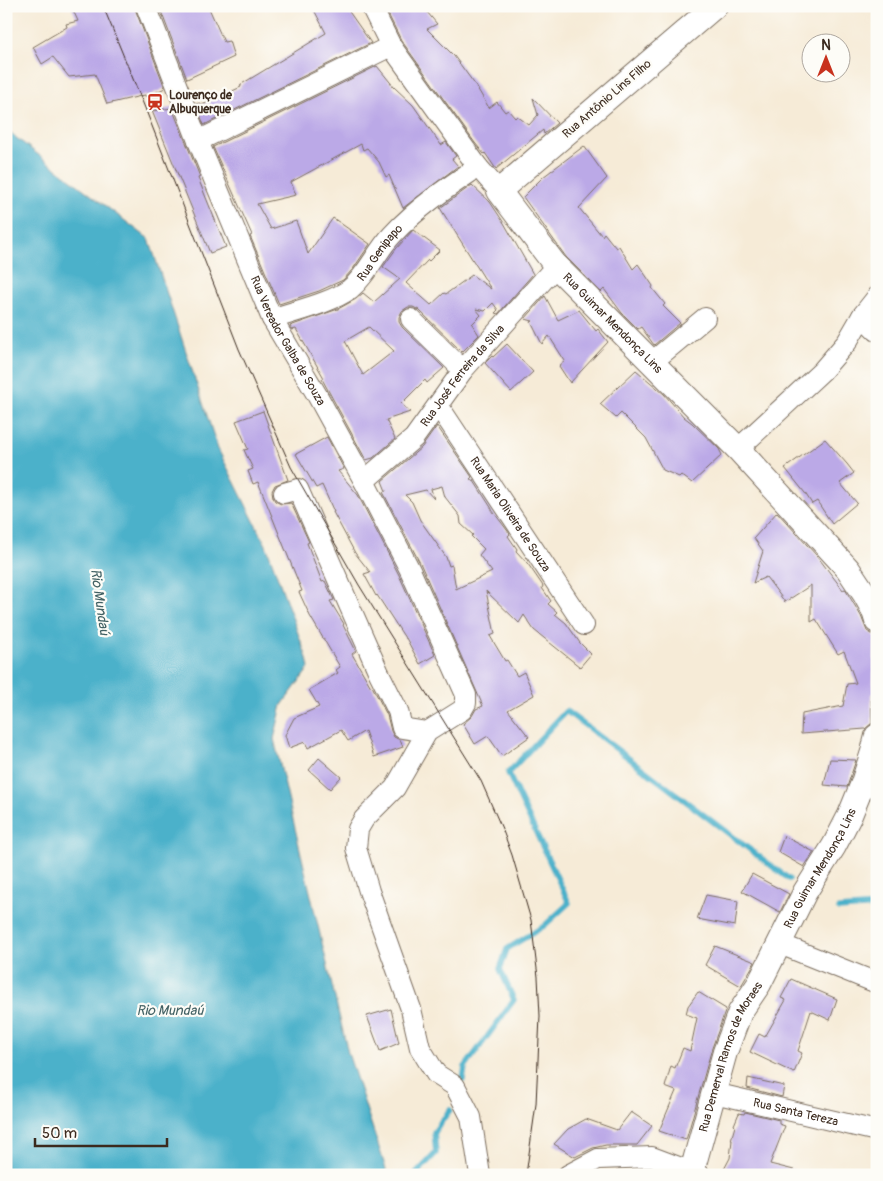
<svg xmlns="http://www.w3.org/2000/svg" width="883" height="1181" font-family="Pangolin,sans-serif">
	<rect width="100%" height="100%" fill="#fdfcf7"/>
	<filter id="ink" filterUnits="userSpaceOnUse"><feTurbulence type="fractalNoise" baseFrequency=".02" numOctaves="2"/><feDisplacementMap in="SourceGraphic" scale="10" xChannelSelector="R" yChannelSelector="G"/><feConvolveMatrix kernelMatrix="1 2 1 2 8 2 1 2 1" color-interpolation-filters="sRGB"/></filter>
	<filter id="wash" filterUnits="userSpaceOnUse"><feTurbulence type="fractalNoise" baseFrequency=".0096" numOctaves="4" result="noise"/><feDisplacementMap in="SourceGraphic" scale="20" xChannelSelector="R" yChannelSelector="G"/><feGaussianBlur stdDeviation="1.12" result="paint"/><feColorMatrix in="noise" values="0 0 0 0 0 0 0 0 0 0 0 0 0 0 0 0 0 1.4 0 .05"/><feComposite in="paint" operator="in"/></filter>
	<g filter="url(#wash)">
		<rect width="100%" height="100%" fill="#f6ebd7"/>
		<polygon fill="#4bb1ca" stroke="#436e74" points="6,130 149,239 218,449 266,545 307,658 309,668 282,705 274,739 348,1053 388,1175 6,1175"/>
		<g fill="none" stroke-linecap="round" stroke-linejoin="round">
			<g stroke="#4bb1ca" stroke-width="5.5">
				<polyline points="839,909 877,906"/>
				<polyline points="463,1080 465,1067 514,1000 500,969 507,949 544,926 569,903 508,773 566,711 789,879"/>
				<polyline points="415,1175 436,1153 434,1132 450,1110"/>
			</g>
		</g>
		<g id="blocks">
			<g fill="#bba9e7" fill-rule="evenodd">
				<polygon points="71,6 134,6 165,88 146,97 145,95 107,104 95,74 69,77 53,57 42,64 33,47 67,27 66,24 78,21"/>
				<polygon points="159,6 208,6 224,42 229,41 234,57 187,79"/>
				<polygon points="312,6 345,6 371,43 204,125 196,104 200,103 202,105 241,87 240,85 326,33"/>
				<polygon points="384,6 422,6 437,24 427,29 454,56 476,86 489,108 497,102 505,112 508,110 515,118 517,116 529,125 538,115 533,98 557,123 544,134 543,130 496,169 485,153 484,154 475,143 401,40"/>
				<polygon points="377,66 394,87 413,105 441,145 446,142 456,156 452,159 458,166 403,208 389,175 386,177 379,162 367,148 363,150 361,144 291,182 296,195 257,204 271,229 296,221 308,254 333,218 370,244 353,269 343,280 319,291 279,304 250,236 252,235 213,147"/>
				<polygon points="172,108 200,177 198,178 226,247 210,253 152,111"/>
				<polygon points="584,146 607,178 579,208 602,236 604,233 616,248 619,246 633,269 638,264 653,286 652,288 665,304 663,306 680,323 654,345 641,327 638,329 622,313 604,289 601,292 566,257 523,197 543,177"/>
				<path d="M472 185 490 202 504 223 533 274 498 314 495 313 498 310 493 303 485 311 476 309 481 315 472 324 479 335 462 352 419 310 413 307H408L402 311 399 317V322L402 327 444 368 427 383 425 380 401 404 410 412 386 420 395 439 373 458 366 460 322 379 324 378 296 329 292 330 290 326 338 309 356 299 363 293 374 302 400 279 383 267 396 249 413 230 440 250 429 261 428 260 406 283 431 305 444 293 446 294 472 275 491 289 440 208ZM369 327 394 351 363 375 345 341Z"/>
				<polygon points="545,296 558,320 579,310 596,331 598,329 608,342 570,383 559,366 565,361 549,336 542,344 531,322 533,321 525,319"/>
				<polygon points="507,344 533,372 511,392 485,363 492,356 493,357"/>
				<polygon points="636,370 664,394 684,417 692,423 719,449 722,455 692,483 681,475 679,477 663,470 646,438 621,413 616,418 600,404"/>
				<polygon points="263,411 288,480 275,485 272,491 273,497 275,501 281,504 291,503 309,542 307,543 322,582 325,581 334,600 330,601 344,624 343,625 356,651 352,654 371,687 372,686 387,715 391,731 394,737 400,740 403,747 374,757 365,731 348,741 341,730 308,748 305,742 289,748 285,735 294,718 319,707 309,690 338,673 336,670 340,667 310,616 299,592 302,591 263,494 258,482 253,484 248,471 253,469 244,450 248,449 236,421"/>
				<path d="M437 426 472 477 470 479 474 481 492 509V510L510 534 508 536 517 549 516 551 528 564 543 586 542 588 551 601 548 604 557 612 555 614 566 623 580 643 591 654 580 667 534 630 524 615 519 623 486 591 495 634 490 636 505 661 507 660 517 676 524 672 534 695 508 710 529 737 502 756 488 736 475 744 463 724 472 716 476 709 483 706 421 565 383 492 386 491 382 481 422 447ZM442 486 445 497 460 516 461 524 473 535 471 536 484 549 479 555 492 572 456 589 452 565 449 566 446 557 420 520 412 502 405 495 426 490 434 499 431 489Z"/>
				<polygon points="327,437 344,469 338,471 358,495 399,575 435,655 420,664 406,638 405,638 377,595 376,596 364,574 370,572 355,553 333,512 334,512 322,485 316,488 296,454"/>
				<polygon points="825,439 847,464 854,473 840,483 857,503 832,524 817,501 812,504 805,493 785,468"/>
				<polygon points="777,512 817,556 843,590 845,589 861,616 867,631 875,636 873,684 875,693 871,694 872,723 865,729 801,734 802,714 843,706 847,684 856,683 844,651 838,654 816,619 811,622 811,585 785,602 766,577 753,583 763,551 754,538"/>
				<polygon points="319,758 341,777 330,789 309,770"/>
				<polygon points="830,759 856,760 847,787 824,785"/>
				<polygon points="784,836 814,852 804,867 778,852"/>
				<polygon points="752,874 789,894 780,912 742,891"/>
				<polygon points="706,895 738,901 735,926 697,919"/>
				<polygon points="715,946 755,962 741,986 705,965"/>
				<polygon points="791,979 837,999 830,1020 811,1011 798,1051 802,1053 794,1073 750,1052 759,1034 765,1037 786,1000 781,998"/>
				<polygon points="698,992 726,1009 712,1048 686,1140 659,1131 676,1091 665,1087 671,1066 675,1068 683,1048 690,1051 697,1018 686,1014 688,1006"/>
				<polygon points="391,1009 399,1043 380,1051 367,1016"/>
				<polygon points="748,1078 784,1086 782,1097 747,1088"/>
				<polygon points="631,1112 652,1126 637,1145 606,1145 593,1148 575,1157 554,1144 568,1129 586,1119 617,1130"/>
				<polygon points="745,1112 779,1120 779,1124 785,1126 770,1164 794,1170 794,1175 721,1175 730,1158 732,1140 731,1140 735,1126 734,1125 739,1113 744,1114"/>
			</g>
		</g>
	</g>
	<g filter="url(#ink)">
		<use href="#blocks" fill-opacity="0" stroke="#7c6e5f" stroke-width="1"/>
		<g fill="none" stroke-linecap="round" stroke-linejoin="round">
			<g stroke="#7c6e5f" stroke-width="22">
				<g id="minor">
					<path id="s1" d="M146 6 198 141 272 319 317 395 364 481 410 570 466 695V703L462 710 427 732 395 788 364 819 358 829 356 848 369 891 411 1009 420 1048 436 1074 455 1086 471 1117 480 1175"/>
					<polyline points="371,6 391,46 478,167 499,191"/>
					<polyline points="198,141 391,46"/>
					<polyline points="862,316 877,331"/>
					<path id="s2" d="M272 319C295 311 331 303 350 289 368 274 376 252 392 235 417 208 448 187 478 167"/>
					<polyline points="411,319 463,370"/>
					<polyline points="652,362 705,318"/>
					<path id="s3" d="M438 405 584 625"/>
					<polyline points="738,449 822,371 847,342 862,316 877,297"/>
					<path id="s4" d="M364 481 414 438 463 370 556 266"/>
					<polyline points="284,493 298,489 379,673 398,711 402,728 427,732"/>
					<polyline points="780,944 877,983"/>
					<path id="s5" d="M714 1093 877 1131"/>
					<polyline points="568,1175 598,1159 652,1157 700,1175"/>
				</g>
			</g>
			<g stroke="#7c6e5f" stroke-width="26">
				<g id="tertiary">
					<path id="s6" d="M715 6 499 191 556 266 738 449 848 569 864 593 874 611 877 621"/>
					<path id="s7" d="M691 1175 725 1052 740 1012 759 984 805 892 834 846 850 815 863 783 873 752 877 736"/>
				</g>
			</g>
			<use href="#minor" stroke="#fff" stroke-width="20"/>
			<use href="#tertiary" stroke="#fff" stroke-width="24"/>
			<polyline stroke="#3b2a1e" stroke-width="1" points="103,6 145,108 239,349 291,467 359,585 481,781 503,831 512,855 531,920 538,977 540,1016 536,1104 526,1175"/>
		</g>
	</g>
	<defs>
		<g id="station-bare" transform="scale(1.35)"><path d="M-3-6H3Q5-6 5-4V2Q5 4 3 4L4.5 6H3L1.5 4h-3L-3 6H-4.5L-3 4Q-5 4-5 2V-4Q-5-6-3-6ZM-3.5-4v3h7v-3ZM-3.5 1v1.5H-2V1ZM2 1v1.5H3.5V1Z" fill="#c8321e" stroke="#fdfcf7" stroke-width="2.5" paint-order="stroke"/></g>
	</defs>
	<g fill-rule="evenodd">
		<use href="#station-bare" x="155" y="102"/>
	</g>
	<g text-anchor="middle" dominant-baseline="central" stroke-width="4.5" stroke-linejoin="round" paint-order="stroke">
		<g font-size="12" font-weight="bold" fill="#3b2a1e" stroke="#fdfcf7" text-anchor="start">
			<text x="169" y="95">Lourenço de<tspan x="169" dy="14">Albuquerque</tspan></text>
		</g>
		<g font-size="12" fill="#3b2a1e" stroke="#fdfcf7">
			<text transform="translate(607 99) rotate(-41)">Rua Antônio Lins Filho</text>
			<text stroke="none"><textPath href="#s2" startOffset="131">Rua Genipapo</textPath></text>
			<text stroke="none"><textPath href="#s6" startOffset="459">Rua Guimar Mendonça Lins</textPath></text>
			<text stroke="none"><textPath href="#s1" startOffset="364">Rua Vereador Galba de Souza</textPath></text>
			<text stroke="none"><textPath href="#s4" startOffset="145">Rua José Ferreira da Silva</textPath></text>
			<text stroke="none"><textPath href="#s3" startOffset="131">Rua Maria Oliveira de Souza</textPath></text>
			<text stroke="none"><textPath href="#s7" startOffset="335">Rua Guimar Mendonça Lins</textPath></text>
			<text stroke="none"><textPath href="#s7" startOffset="125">Rua Demerval Ramos de Moraes</textPath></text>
			<text stroke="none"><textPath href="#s5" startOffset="84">Rua Santa Tereza</textPath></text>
		</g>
		<g font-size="14" font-style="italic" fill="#416063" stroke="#fdfcf7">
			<text transform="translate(100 602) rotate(82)">Rio Mundaú</text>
			<text x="170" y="1010">Rio Mundaú</text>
		</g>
	</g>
	<rect width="883" height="1181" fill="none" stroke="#fdfcf7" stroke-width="25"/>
	<g transform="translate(826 58)"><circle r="24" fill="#fdfcf7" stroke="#afa8a0"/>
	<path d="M0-4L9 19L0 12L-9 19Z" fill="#c8321e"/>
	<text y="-8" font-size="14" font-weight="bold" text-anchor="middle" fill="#3b2a1e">N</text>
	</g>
	<path d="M35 1138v8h132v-8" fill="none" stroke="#3b2a1e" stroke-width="2.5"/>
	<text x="42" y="1138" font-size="15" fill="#3b2a1e" stroke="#fdfcf7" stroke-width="4" paint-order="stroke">50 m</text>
</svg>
